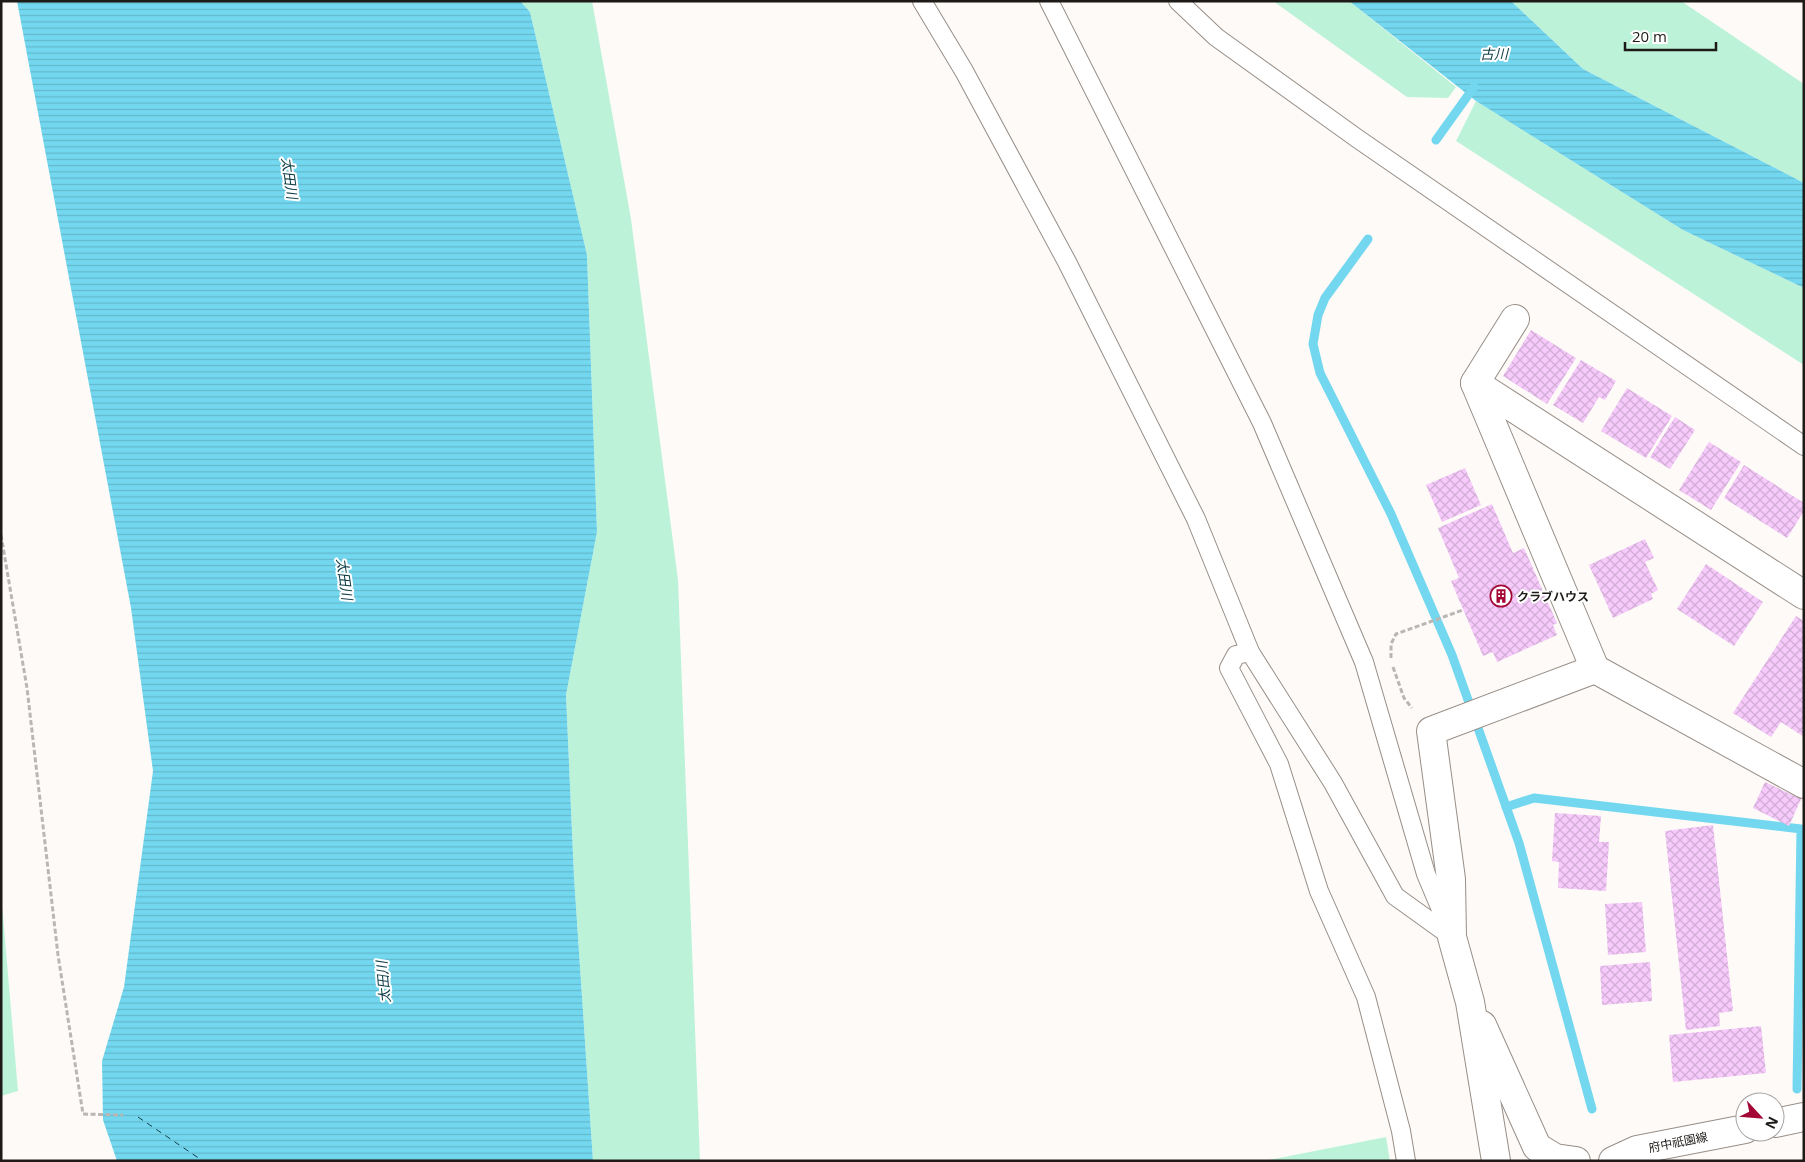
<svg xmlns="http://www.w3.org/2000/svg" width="1805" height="1162" font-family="'Open Sans','Noto Sans JP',sans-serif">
	<defs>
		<pattern id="water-rules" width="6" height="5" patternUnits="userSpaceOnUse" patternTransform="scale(1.25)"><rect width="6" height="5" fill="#73d8ef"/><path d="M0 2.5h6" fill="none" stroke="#63b9cc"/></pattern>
		<pattern id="building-cross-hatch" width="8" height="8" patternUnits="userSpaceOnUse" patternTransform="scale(1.25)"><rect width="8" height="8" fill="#f6cafa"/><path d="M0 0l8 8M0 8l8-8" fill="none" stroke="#d2add6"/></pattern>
	</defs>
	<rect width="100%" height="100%" fill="#fefaf7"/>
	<g fill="#bcf3d8">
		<polygon points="520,1 592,1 631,219 678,580 700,1161 593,1161 574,877 566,695 597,532 587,255 530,12"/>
		<polygon points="1273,1 1349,1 1456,87 1448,98 1407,97"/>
		<polygon points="1511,1 1681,1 1804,84 1804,183 1583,69"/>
		<polygon points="1476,101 1683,230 1804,288 1804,365 1456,141"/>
		<polygon points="1,893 18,1091 1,1096"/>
		<polygon points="1386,1137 1390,1161 1263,1161"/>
	</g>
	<g fill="url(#water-rules)">
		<polygon points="17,1 520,1 530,12 587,255 597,532 566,695 574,877 593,1161 117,1161 103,1120 102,1061 124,987 153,771 131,608"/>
		<polygon points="1349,1 1511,1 1583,69 1804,183 1804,288 1683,230 1476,101"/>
	</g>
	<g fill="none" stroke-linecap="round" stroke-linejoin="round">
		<g stroke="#73d8ef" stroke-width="9">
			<polyline points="1436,140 1474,87"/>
			<polyline points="1368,239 1325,298 1318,315 1313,344 1320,373 1391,514 1452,655 1519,843 1592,1109"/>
			<polyline points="1506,807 1534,798 1801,829 1797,1089"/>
		</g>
		<polyline stroke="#0f3e48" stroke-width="1" stroke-dasharray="6 5" stroke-linecap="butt" points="138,1117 203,1161"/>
	</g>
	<g fill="url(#building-cross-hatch)">
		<polygon points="1531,330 1576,358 1547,404 1503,376"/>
		<polygon points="1581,360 1616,381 1605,400 1599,397 1583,423 1553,405"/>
		<polygon points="1627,388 1672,416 1646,458 1601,431"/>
		<polygon points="1675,417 1695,430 1670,469 1650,457"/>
		<polygon points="1709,442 1741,462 1711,510 1679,490"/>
		<polygon points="1744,465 1804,503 1804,511 1787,538 1724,498"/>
		<polygon points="1465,468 1481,505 1442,522 1426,485"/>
		<polygon points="1492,504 1513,553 1524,548 1557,623 1553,625 1557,635 1497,662 1493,652 1483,656 1451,581 1459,578 1438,528"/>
		<polygon points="1645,539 1654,558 1645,562 1658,590 1651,594 1653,599 1613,618 1589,565"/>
		<polygon points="1706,564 1763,602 1734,646 1677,609"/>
		<polygon points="1796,616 1804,621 1804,737 1781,722 1771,737 1733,713"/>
		<polygon points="1765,782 1801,799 1789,826 1753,808"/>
		<polygon points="1555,813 1601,816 1599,842 1609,842 1606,891 1558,888 1559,862 1552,861"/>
		<polygon points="1713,825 1733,1011 1719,1013 1720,1026 1686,1030 1665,831"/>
		<polygon points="1642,902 1646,952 1608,955 1605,904"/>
		<polygon points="1650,962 1652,1001 1602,1005 1600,966"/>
		<polygon points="1761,1026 1766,1073 1673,1082 1669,1035"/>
	</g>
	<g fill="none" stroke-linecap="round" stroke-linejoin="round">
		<g stroke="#978e87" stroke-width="20">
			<g id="lane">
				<polyline points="922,1 964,71 1067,262 1196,519 1250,652 1333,783 1395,896 1452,937"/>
				<polyline points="1049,1 1262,423 1364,662 1426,874 1447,924"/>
				<polyline points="1178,1 1216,37 1358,139 1804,446"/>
				<polyline points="1250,652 1236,655 1229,668 1279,764 1319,891 1366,997 1401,1131 1406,1161"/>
			</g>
		</g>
		<g stroke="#978e87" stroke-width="30">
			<g id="street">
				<polyline points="1515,319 1475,383 1595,669"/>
				<polyline points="1475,383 1804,595"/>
				<polyline points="1482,1025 1537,1147 1555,1158 1576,1161"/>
				<polyline points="1496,1161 1470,1002 1452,937 1451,879 1431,731 1595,669 1804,784"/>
			</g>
		</g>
		<g stroke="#978e87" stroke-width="30">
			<g id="secondary">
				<polyline points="1775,1123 1804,1117"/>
				<polyline points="1613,1161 1637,1150 1745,1129"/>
			</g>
		</g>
		<g stroke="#bab6b3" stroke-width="3" stroke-dasharray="5 2.5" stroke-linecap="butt">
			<polyline points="1,535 27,688 58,955 83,1114 123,1115"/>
			<polyline points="1391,658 1391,644 1396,634 1463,610"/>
			<polyline points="1393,667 1404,698 1412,708"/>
		</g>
		<use href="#lane" stroke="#fff" stroke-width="18"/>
		<use href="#street" stroke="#fff" stroke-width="28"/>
		<use href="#secondary" stroke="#fff" stroke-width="28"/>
	</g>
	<defs>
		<g id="building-ring" transform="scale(1.125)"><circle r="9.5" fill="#fff" stroke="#a40735" stroke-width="1.5"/><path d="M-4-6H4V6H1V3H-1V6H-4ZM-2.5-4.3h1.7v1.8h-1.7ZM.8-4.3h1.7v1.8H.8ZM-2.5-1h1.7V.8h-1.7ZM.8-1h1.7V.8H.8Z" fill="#a40735"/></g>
	</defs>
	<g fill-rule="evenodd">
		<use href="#building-ring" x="1501" y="596"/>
	</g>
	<g text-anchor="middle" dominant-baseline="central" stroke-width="4" stroke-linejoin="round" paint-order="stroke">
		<g font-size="12" font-weight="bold" fill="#1d1a17" stroke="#fff" text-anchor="start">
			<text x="1517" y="596">クラブハウス</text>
		</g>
		<g font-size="12" fill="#1d1a17" stroke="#fff">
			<text transform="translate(1678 1142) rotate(-11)">府中祇園線</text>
		</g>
		<g font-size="14" font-style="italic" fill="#0f3e48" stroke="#fff">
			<text x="1494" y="53">古川</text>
			<text transform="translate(290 178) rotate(82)">太田川</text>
			<text transform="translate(345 579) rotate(82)">太田川</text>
			<text transform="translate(383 982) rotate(-95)">太田川</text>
		</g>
	</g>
	<rect width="1805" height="1162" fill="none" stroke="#1d1a17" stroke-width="5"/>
	<g transform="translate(1760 1117) rotate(116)"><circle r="24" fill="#ffffff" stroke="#a5a3a2"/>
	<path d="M0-4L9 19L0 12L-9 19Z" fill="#a40735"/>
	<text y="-8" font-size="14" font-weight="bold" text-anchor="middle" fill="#1d1a17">N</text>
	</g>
	<path d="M1625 42v8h91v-8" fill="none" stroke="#1d1a17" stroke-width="2.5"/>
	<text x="1632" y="42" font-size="15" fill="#1d1a17" stroke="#ffffff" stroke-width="4" paint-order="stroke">20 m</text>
</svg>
